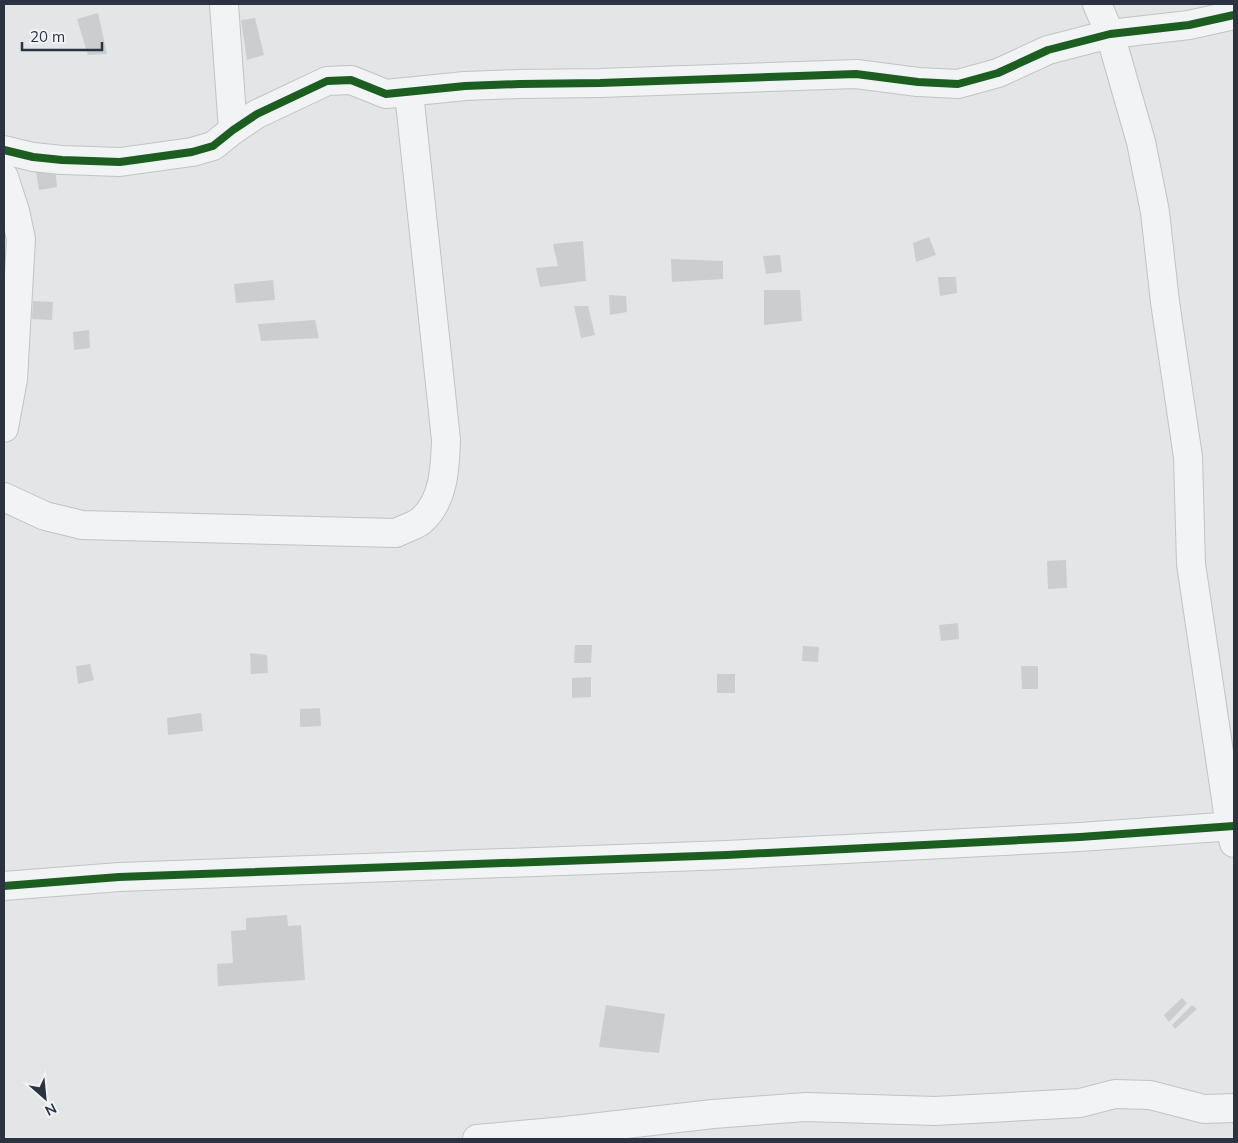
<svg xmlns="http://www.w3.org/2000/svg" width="1238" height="1143" font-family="Mulish,sans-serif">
	<rect width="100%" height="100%" fill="#e3e5e7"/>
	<g fill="#cbcdcf">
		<polygon points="98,13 107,54 88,55 77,19"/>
		<polygon points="255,18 264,55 247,60 241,20"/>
		<polygon points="55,168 57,187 39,190 36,171"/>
		<polygon points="929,237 936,255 916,262 913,243"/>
		<polygon points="583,241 586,281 540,287 536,268 558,266 553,244"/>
		<polygon points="780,255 782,272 766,274 763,256"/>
		<polygon points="671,259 723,261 723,279 672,282"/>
		<polygon points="938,277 956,277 957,293 940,296"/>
		<polygon points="273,280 275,300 236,303 234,284"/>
		<polygon points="764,290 800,290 802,321 764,325"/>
		<polygon points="609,295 626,296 627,312 610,315"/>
		<polygon points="33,301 53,302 52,320 32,319"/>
		<polygon points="574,306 588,306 595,335 581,338"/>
		<polygon points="315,320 319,338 261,341 258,324"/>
		<polygon points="89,330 90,348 74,350 73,332"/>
		<polygon points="1066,560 1067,588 1048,589 1047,561"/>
		<polygon points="958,623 959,639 941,641 939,625"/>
		<polygon points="575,645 592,645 591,663 574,663"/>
		<polygon points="803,646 819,647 818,662 802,661"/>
		<polygon points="250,653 267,655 268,673 251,674"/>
		<polygon points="90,664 94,680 78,684 76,666"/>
		<polygon points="1021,666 1038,666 1038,689 1022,689"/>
		<rect x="717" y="674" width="18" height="19"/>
		<polygon points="591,677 591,697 572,698 572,678"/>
		<polygon points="320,708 321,726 300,727 300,709"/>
		<polygon points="201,713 203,731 168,735 167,718"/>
		<polygon points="287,915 288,926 301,925 305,980 218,986 217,964 233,963 231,931 246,930 246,918"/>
		<polygon points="1182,998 1187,1003 1169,1022 1164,1015"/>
		<polygon points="606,1005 665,1014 659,1053 599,1047"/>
		<polygon points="1192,1005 1197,1009 1175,1029 1172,1025"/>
	</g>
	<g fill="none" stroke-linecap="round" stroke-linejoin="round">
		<g stroke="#c1c3c5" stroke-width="30">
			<g id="minor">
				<polyline points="224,4 233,130"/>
				<polyline points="1097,4 1110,34 1141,142 1155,212 1165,302 1188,457 1191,564 1230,826 1234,843"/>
				<polyline points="4,150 33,157 62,160 120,162 192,152 213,146 233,130 257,114 327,81 351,80 386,94 465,86 520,84 600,83 856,74 918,82 958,84 998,73 1048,50 1110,34 1189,25 1234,15"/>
				<polyline points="4,177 15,211 21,239 13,379 4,428"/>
				<path d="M4 497 45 516 82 525 396 533C404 529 414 526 421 521 444 501 445 468 446 440L409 93"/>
				<polyline points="4,886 119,877 727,855 1080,837 1234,826"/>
				<polyline points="477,1139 565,1131 713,1114 806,1107 935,1111 1080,1103 1115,1094 1150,1095 1204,1109 1234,1108"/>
			</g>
		</g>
		<use href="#minor" stroke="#f1f3f4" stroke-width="28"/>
		<g stroke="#f0f3f6" stroke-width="11">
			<g id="cycleway">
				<polyline points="4,150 33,157 62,160 120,162 192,152 213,146 233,130 257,114 327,81 351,80 386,94 465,86 520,84 600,83 856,74 918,82 958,84 998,73 1048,50 1110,34 1189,25 1234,15"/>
				<polyline points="4,886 119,877 727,855 1080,837 1234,826"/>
			</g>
		</g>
		<use href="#cycleway" stroke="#1b5e20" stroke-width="8"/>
	</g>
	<rect width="1238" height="1143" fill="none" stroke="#2a333f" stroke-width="10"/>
	<g transform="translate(45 1098) rotate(153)" stroke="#f0f3f6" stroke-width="4" paint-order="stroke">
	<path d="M0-4L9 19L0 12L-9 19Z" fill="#2a333f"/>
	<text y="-8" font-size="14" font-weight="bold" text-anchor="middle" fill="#2a333f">N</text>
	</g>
	<path d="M22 42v8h80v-8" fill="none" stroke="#2a333f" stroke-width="2.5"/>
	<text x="30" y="42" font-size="15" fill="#2a333f" stroke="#f0f3f6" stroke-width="4" paint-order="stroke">20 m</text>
</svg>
